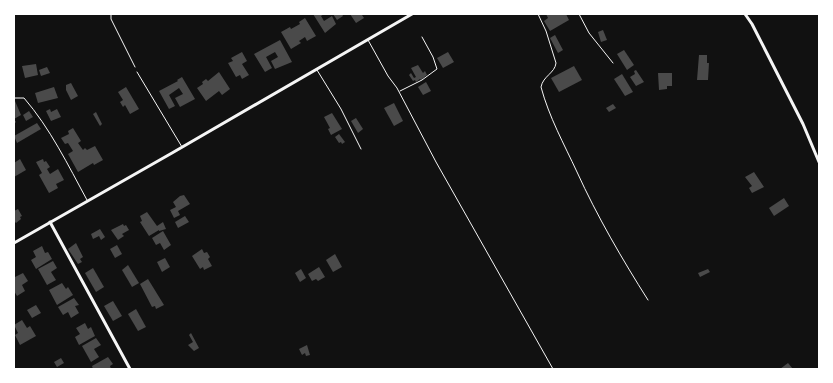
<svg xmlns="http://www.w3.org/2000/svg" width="833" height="383" font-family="Inter,sans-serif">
	<rect width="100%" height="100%" fill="#111"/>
	<g fill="#4a4a4a">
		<polygon points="313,14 324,14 321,16 324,21 332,16 336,24 325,33"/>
		<polygon points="333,14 342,14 343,16 337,20"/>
		<polygon points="350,14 364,14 362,15 364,18 356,23"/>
		<polygon points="546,14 566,14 569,20 550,31 544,21 548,18"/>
		<polygon points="305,18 316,36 307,41 305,37 299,41 301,43 291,49 281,32 290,27 291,29 300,24 299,22"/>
		<polygon points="603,30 607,40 601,42 598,32"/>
		<polygon points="555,35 563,50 558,53 550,38"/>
		<polygon points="280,40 292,62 275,69 271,61 278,57 275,52 266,57 272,68 265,72 254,54"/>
		<polygon points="624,50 634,65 627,70 617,54"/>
		<polygon points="242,52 247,61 242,64 249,75 242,79 240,75 236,77 228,63 233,61 231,58"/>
		<polygon points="448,52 454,62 443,68 437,58"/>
		<polygon points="699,55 707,55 707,63 709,63 708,80 697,80"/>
		<polygon points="36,64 38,75 25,78 22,66"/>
		<polygon points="418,65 423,73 425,71 427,75 421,80 420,79 416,82 415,80 413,81 409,75 411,73 414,78 416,77 411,68"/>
		<polygon points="574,66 582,80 559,92 551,78"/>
		<polygon points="47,67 50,73 41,76 39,70"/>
		<polygon points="636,70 644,82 636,86 630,77 635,74 634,71"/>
		<polygon points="219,72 230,89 222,95 219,91 206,101 197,88 203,84 202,82 206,79 208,81"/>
		<polygon points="658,73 672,73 672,86 667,86 667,89 659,90"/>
		<polygon points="622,74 633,92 625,96 614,79"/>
		<polygon points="182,77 195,99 180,107 175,98 183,94 179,88 169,95 175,106 169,109 159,91 178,81 177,80"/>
		<polygon points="426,82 431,91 423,95 418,87"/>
		<polygon points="71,83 78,96 71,100 66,90 66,85"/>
		<polygon points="54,87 58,98 38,103 35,93"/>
		<polygon points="126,87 139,109 130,114 125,105 123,107 120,102 123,100 118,92"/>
		<polygon points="15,101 21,115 14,119 16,122 14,124 14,102"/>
		<polygon points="394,103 403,121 394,126 384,108"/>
		<polygon points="613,104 616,108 609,112 606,108"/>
		<polygon points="50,109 51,112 57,109 61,117 51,121 46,111"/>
		<polygon points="29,111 33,117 26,121 23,115"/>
		<polygon points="96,112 102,124 100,126 93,114"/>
		<polygon points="332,113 342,129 331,135 328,129 330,128 324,117"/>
		<polygon points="356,118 363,129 358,133 351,121"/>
		<polygon points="37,123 41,129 17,143 14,136"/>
		<polygon points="73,128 81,141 78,143 83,150 85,148 87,150 95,146 103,160 94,165 93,163 78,172 68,154 73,151 68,143 65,144 61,138 69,134 68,131"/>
		<polygon points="339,134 345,142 342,144 341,142 339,143 335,137"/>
		<polygon points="20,159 26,170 14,177 14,163"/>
		<polygon points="43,159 44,162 46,161 50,167 47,169 50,174 58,169 64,180 56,184 58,188 49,193 39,175 42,173 36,162"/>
		<polygon points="754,172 764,187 752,193 749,188 752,186 745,177"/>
		<polygon points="184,195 190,204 178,211 180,215 174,218 170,210 176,207 173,202 180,196"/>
		<polygon points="784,198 789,206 774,216 769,208"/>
		<polygon points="18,209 22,216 20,217 21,219 16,223 14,221 14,211"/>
		<polygon points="147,212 157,226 163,222 166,229 159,231 159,230 149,236 140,222 142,221 140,216"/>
		<polygon points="185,216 189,222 178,228 175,222"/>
		<polygon points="123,224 124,226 126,225 129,230 122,234 124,236 118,240 111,230"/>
		<polygon points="100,229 105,237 101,240 99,236 93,239 91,234"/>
		<polygon points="163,231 171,245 164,250 160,243 156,245 152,238"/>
		<polygon points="76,243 83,257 80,259 82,262 78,264 68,249"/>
		<polygon points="117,245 122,254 115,258 110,249"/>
		<polygon points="42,246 45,253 48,252 52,259 36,269 31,260 36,257 33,251"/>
		<polygon points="202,249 204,253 207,252 210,257 208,259 212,266 204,270 203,267 200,269 192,256"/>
		<polygon points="335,254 342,267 333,272 326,260"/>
		<polygon points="165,258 170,267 162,272 157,262"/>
		<polygon points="53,261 57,268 51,272 56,280 47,285 38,269"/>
		<polygon points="128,265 139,283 132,287 122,270"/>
		<polygon points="319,267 325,277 318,281 316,279 312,281 308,274"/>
		<polygon points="93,268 104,287 96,292 85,273"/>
		<polygon points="301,269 306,278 300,282 295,273"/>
		<polygon points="708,269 710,272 700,277 698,273"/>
		<polygon points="23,273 28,281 22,285 25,291 17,296 14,291 14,274 15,277"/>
		<polygon points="148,279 164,305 156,309 155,306 152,307 140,284"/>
		<polygon points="62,283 66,289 68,287 73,295 57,305 49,290"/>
		<polygon points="74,298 79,305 75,306 79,313 71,318 68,312 63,315 58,307"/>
		<polygon points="113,301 122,316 113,321 104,306"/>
		<polygon points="36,305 41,313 32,318 27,310"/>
		<polygon points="136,309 146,327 138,331 128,314"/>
		<polygon points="22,320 27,328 30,326 36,336 20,345 15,335 18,333 14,325"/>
		<polygon points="85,323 88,329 91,327 95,336 79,345 75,337 80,334 76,328"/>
		<polygon points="191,333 199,348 194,351 188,345 193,342 189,335"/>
		<polygon points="96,338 101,345 94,349 99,357 91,362 82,346"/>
		<polygon points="307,345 310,355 306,356 305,353 302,355 299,349"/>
		<polygon points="108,357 113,364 110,366 111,369 93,369 92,366"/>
		<polygon points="61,358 64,363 57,367 54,362"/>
		<polygon points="788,363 793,369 780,369"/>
	</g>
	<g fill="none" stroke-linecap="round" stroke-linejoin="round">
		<polyline stroke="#f5f5f5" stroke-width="1" points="111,14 111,19 135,67"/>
		<g stroke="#f5f5f5" stroke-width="1">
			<path d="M538 14 546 31 556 63C555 73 543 76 541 87 549 117 564 144 577 172 597 216 622 259 648 300"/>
			<polyline points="579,14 589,33 613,63"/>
			<polyline points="368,40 388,76 397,88 436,162 553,369"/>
			<polyline points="317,70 341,109 361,149"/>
			<polyline points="137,72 182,147"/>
			<polyline points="400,91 422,80 437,69 433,57 422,37"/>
			<path d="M14 98H24C50 128 68 165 87 200"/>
		</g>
		<g stroke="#f5f5f5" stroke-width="3">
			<polyline points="745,14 752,24 803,124 819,162"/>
			<polyline points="50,222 130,369"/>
			<polyline points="14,243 172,153 412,14"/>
		</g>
	</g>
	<rect width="833" height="383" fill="none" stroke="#ffffff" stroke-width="30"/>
</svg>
